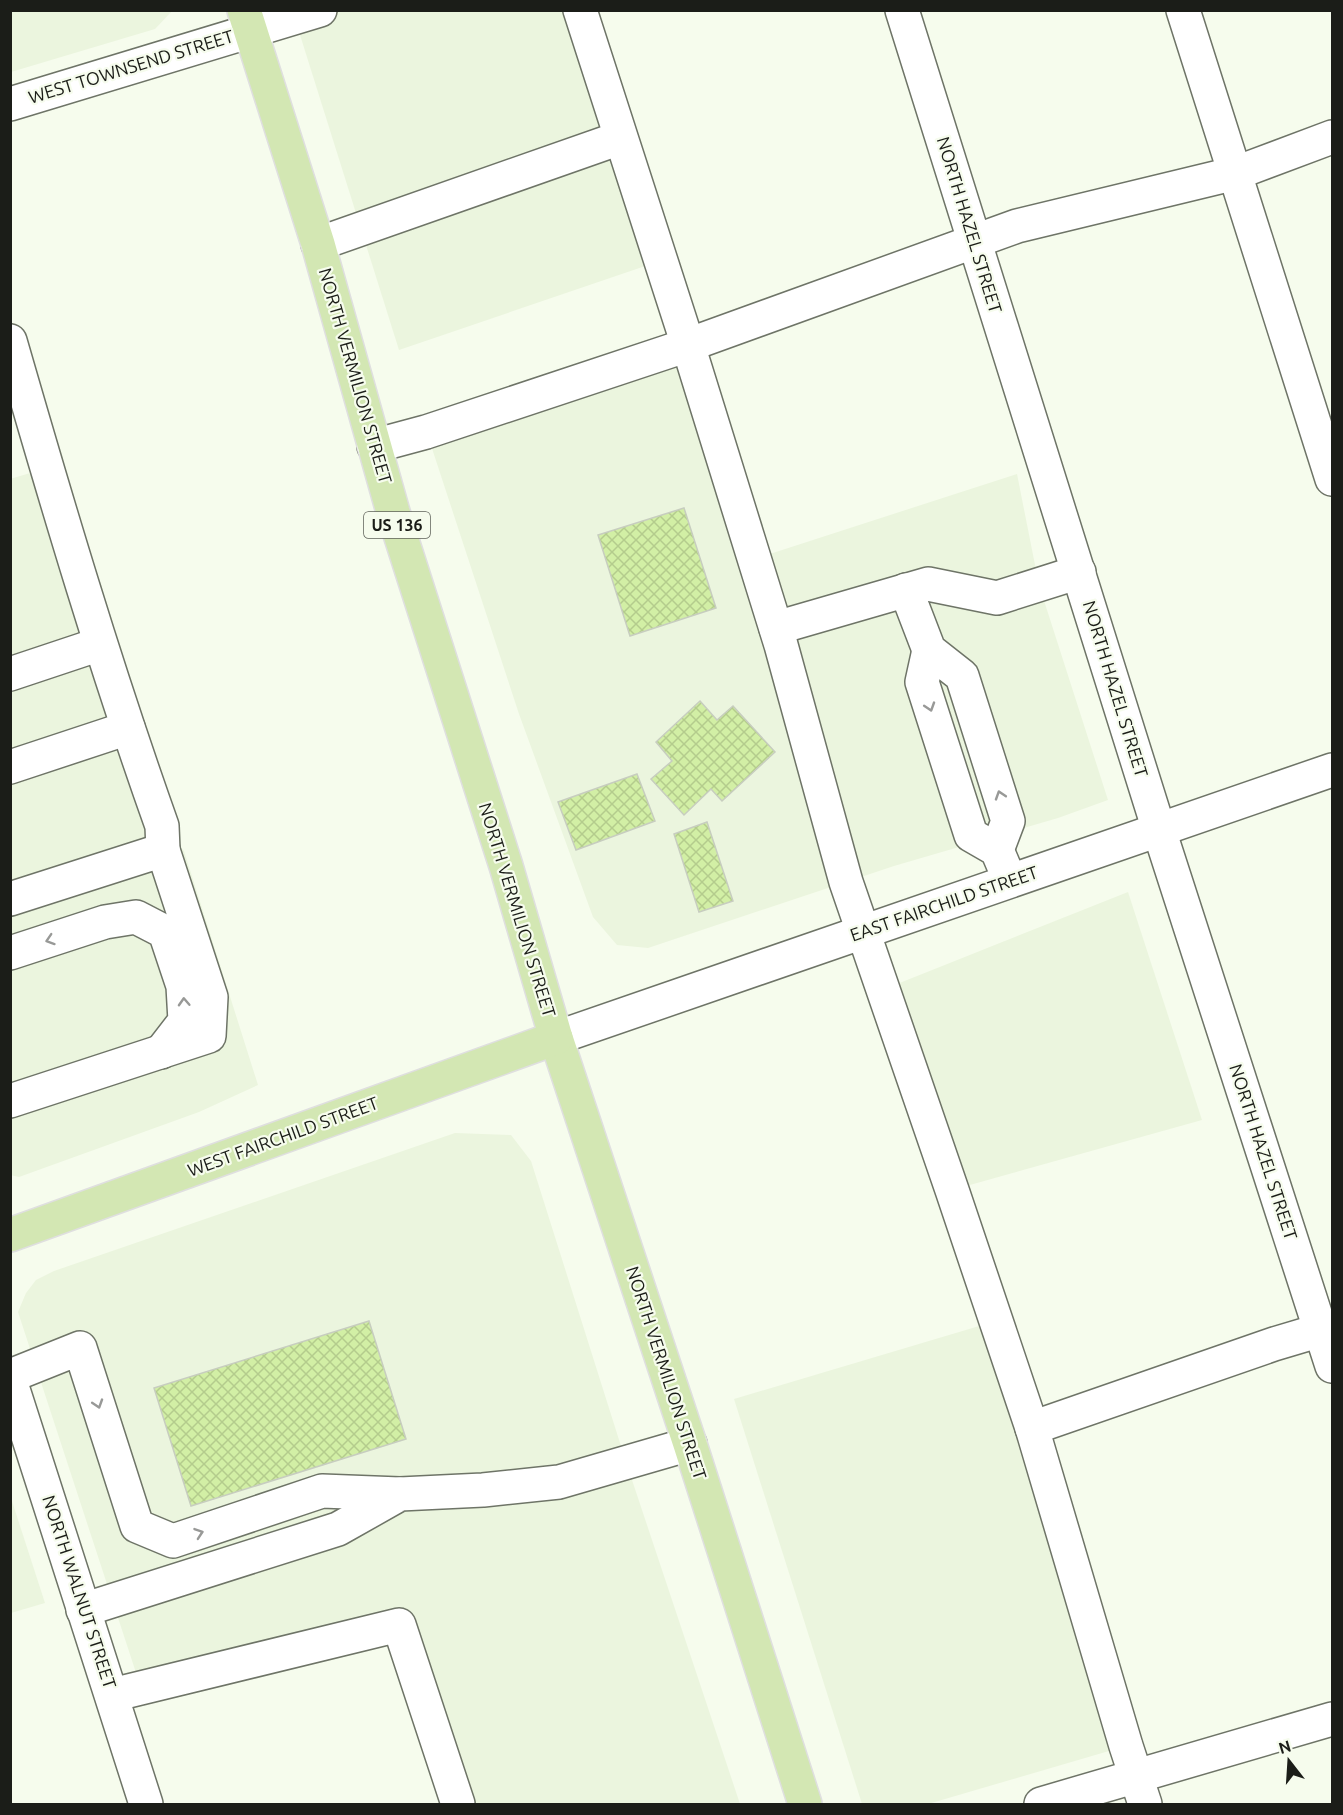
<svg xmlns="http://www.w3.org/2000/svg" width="1343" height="1815" font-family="Ubuntu,sans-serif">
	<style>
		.built { fill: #ebf5de }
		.building { fill: url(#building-cross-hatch); stroke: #c7cdbf; stroke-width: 1.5 }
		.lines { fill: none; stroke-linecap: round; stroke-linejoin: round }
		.minor-casing { stroke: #6e7467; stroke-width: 36 }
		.major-casing { stroke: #dfdfdf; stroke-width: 36 }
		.minor { stroke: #fff; stroke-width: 33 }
		.major { stroke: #d3e7b3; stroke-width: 33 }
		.oneway { stroke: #989997 }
		.labels { text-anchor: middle; stroke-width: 4.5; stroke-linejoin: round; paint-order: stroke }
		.shield { fill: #f6fced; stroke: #5d6058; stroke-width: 1.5 }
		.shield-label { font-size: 16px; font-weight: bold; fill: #1b1d18 }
		.street-label { font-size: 18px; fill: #1b1d18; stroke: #f6fced }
	</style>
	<defs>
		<pattern id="building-cross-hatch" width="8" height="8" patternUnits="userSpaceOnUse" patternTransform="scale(1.5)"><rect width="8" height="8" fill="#d2efa5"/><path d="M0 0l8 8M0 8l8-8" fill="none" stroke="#b4cc8d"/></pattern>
	</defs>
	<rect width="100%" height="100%" fill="#f6fced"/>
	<g class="built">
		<polygon points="11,10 172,10 172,11 155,29 11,72"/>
		<polygon points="320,10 580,11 660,261 399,350 295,19"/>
		<polygon points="684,334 754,559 1017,474 1039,585 1108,800 1058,818 894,866 648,948 617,945 593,917 519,714 424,424"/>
		<polygon points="47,468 162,826 184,851 258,1085 199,1112 19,1177 10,1175 10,479"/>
		<polygon points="1128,892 1202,1120 952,1190 882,990"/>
		<polygon points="455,1133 511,1135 531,1161 626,1462 740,1804 458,1804 399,1625 141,1688 18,1312 26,1293 36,1280 54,1271"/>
		<polygon points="996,1321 1126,1746 928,1804 862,1804 734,1399"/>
		<polygon points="10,1495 45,1603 11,1613 10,1613"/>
	</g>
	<g class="building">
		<polygon points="684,508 716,608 630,636 598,535"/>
		<polygon points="700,701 717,720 733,706 775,752 722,801 711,789 684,815 651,779 672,761 656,742"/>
		<polygon points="637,774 655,821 576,850 558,802"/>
		<polygon points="707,822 733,901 699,912 674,834"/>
		<polygon points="369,1321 406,1439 191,1506 154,1388"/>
	</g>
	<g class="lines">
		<defs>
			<g id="minor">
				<polyline points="580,10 688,345 781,645 846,882 952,1190 1032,1428 1126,1746 1145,1804"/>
				<polyline points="902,10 1159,830 1332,1366"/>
				<polyline points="1183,10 1332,479"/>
				<polyline points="10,104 320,10"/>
				<polyline points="318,244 620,138"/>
				<path d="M10,341C57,504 105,666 162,826L163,850"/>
				<polyline points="374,446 426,432 688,345 1017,226 1236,173 1332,137"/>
				<polyline points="906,590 929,650 962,676 1008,821 997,850"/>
				<polyline points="776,628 928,584 997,598 1079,572"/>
				<polyline points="929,650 922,682 971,835 997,850 1005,869"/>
				<polyline points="10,674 100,644"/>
				<polyline points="10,767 128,728"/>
				<polyline points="10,899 163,850 211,997 209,1036 10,1101"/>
				<polyline points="10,953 105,922 136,917 165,932 183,986 185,1021 161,1052"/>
				<polyline points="556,1038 1332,770"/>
				<polyline points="10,1376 80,1348 137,1526 173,1541 322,1491 400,1494"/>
				<polyline points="10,1380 146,1804"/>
				<polyline points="1032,1428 1274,1344 1321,1330"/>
				<polyline points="83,1610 338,1529 400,1494 483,1490 559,1482 690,1444"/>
				<polyline points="112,1695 399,1625 458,1804"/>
				<polyline points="1041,1804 1332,1719"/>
			</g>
			<g id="major">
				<polyline points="244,10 318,244 393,512 506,866 556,1038 690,1444 805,1804"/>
				<polyline points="10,1235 556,1038"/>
			</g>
		</defs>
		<use href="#minor" class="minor-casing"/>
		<use href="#major" class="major-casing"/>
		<use href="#minor" class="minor"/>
		<use href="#major" class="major"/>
	</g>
	<defs><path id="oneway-chevron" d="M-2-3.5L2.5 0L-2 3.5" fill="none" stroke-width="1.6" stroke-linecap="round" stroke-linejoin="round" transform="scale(1.5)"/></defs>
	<g class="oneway">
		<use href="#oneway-chevron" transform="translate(930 707) rotate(72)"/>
		<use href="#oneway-chevron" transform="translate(1000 795) rotate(-108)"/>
		<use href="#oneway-chevron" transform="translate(50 940) rotate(162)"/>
		<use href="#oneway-chevron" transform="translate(184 1002) rotate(-93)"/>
		<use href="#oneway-chevron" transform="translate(98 1404) rotate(72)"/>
		<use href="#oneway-chevron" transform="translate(199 1533) rotate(-19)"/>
	</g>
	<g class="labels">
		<rect class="shield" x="364" y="512" width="66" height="26" rx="4.5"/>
		<g class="shield-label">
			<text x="397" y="531">US 136</text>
		</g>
		<g class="street-label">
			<text transform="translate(131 67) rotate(-17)" y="6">WEST TOWNSEND STREET</text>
			<text transform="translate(969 225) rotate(73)" y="6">NORTH HAZEL STREET</text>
			<text transform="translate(355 376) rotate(74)" y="6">NORTH VERMILION STREET</text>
			<text transform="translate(1115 689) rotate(73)" y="6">NORTH HAZEL STREET</text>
			<text transform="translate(944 904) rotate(-19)" y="6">EAST FAIRCHILD STREET</text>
			<text transform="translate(517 910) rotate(73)" y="6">NORTH VERMILION STREET</text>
			<text transform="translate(283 1137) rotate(-20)" y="6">WEST FAIRCHILD STREET</text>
			<text transform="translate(1263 1152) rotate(72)" y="6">NORTH HAZEL STREET</text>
			<text transform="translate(666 1373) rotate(72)" y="6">NORTH VERMILION STREET</text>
			<text transform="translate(79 1592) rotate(72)" y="6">NORTH WALNUT STREET</text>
		</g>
	</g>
	<rect width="1343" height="1815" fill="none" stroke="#1b1d18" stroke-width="24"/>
	<g transform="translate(1289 1761) rotate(343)" stroke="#f6fced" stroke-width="4.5" paint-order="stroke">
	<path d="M0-4.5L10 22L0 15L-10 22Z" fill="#1b1d18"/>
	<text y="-9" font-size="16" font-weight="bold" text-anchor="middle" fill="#1b1d18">N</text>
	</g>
</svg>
